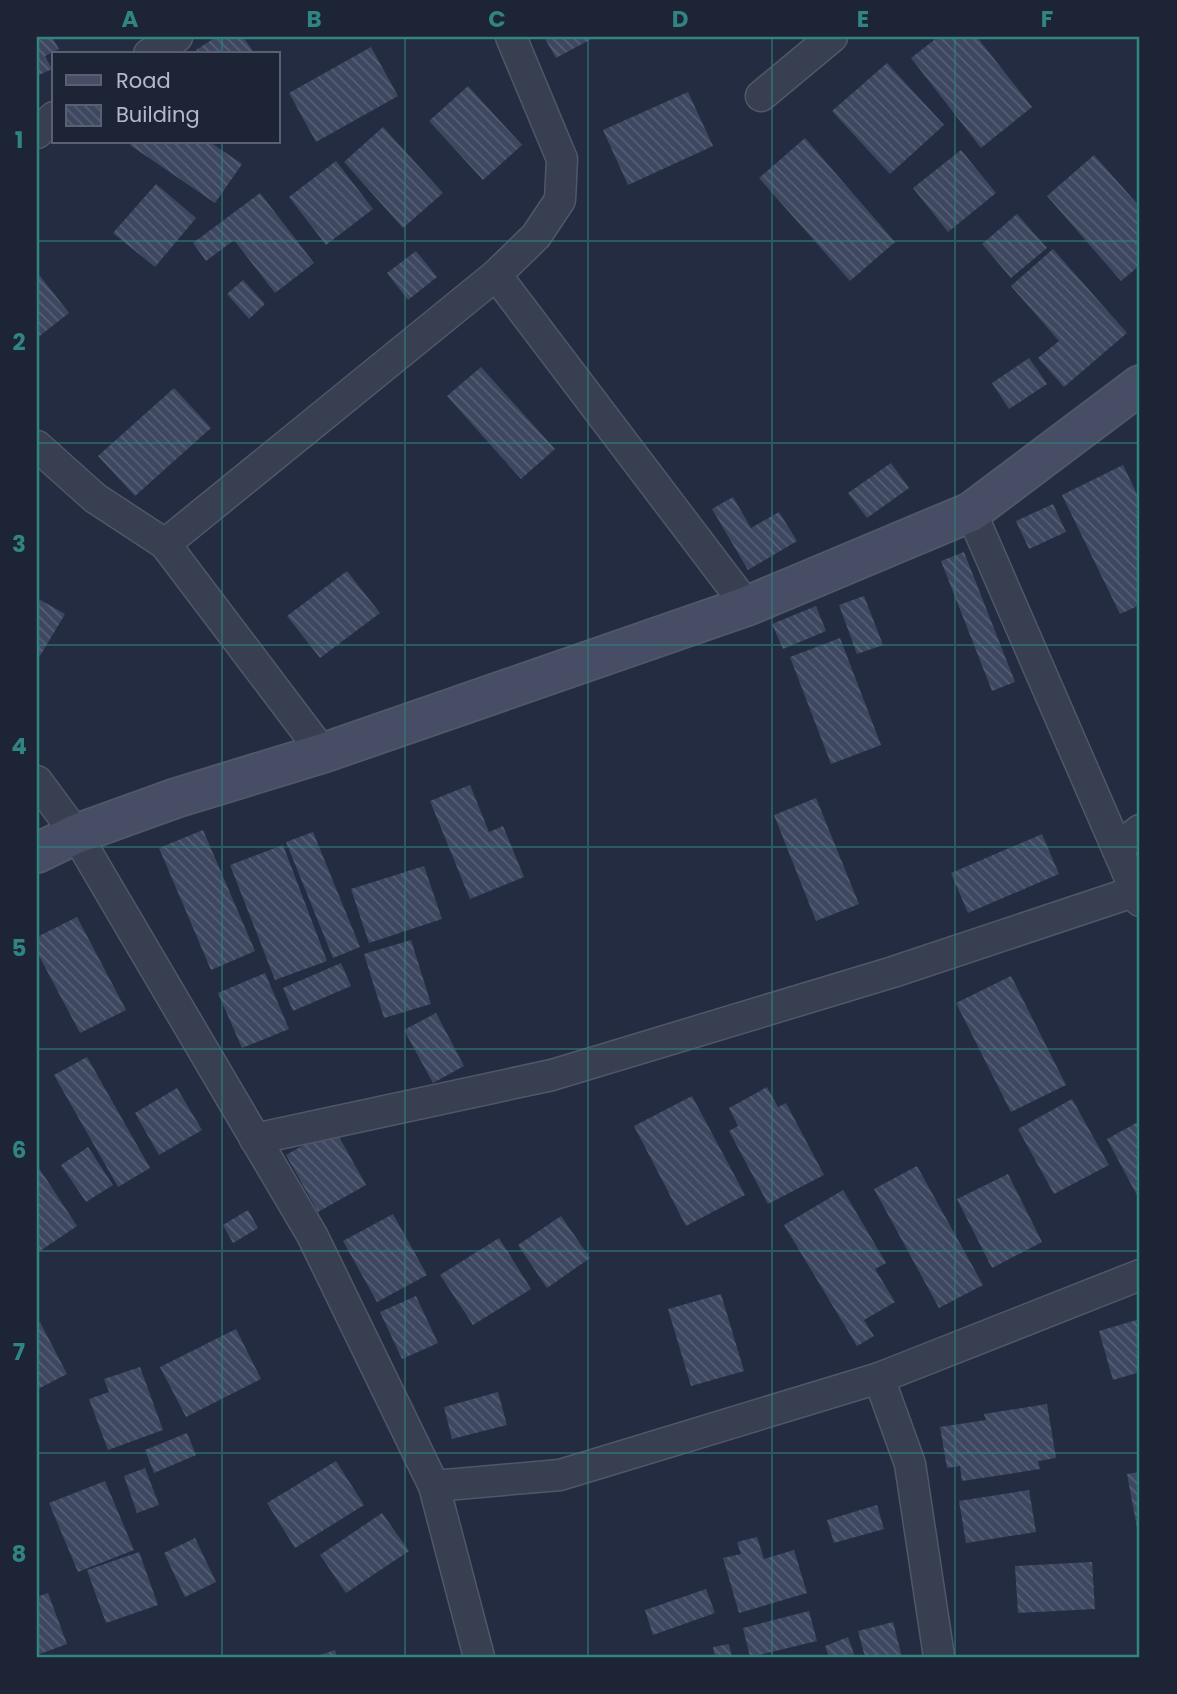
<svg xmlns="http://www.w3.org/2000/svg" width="1177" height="1694" font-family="Poppins,sans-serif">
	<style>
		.building { fill: url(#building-back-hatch) }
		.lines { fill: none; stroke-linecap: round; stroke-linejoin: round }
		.street-casing { stroke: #505768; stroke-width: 33 }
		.secondary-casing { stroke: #505768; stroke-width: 42 }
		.street { stroke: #383f50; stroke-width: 30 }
		.secondary { stroke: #464d64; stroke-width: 38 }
		.grid { fill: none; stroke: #308481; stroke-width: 2; stroke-opacity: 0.55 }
		.neatline { fill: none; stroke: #308481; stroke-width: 2.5 }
		.grid-label { font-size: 23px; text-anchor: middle; font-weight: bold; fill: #308481 }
	</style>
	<defs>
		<pattern id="building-back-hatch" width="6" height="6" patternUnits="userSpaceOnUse" patternTransform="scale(1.75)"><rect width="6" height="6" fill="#3d475f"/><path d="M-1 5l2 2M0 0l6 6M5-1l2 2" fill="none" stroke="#575f75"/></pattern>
	</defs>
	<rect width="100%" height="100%" fill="#242c41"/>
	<g class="building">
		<polygon points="37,37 52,37 59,49 45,56 52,69 37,76"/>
		<polygon points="216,37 243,37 255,54 199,54 196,50"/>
		<polygon points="544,37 595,37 556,58"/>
		<polygon points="938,37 977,37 1032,107 981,148 911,58"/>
		<polygon points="371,47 398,96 316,142 289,93"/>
		<polygon points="887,63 944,125 890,174 832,111"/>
		<polygon points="468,86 522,145 483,180 429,121"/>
		<polygon points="688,92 713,146 628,185 603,130"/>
		<polygon points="383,127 443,193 403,228 344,162"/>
		<polygon points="805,138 895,242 850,281 759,178"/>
		<polygon points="133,142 210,142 242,164 215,203 130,145"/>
		<polygon points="961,150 996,193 948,232 913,188"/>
		<polygon points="1094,155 1140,207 1140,265 1121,281 1047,196"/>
		<polygon points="336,161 373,209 326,245 289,197"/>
		<polygon points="156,184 196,218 155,267 113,233"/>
		<polygon points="260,193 314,263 275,293 234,240 206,261 193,243"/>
		<polygon points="1017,214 1047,248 1011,278 982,244"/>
		<polygon points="1053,249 1127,333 1064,387 1038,358 1059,341 1011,286"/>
		<polygon points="416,251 437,277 408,300 387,273"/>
		<polygon points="37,272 69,313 37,338"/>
		<polygon points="243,280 265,304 249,319 227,294"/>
		<polygon points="1029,358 1047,384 1009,409 992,383"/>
		<polygon points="481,367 555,449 521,479 447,396"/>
		<polygon points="174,388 211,428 135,496 98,456"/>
		<polygon points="891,463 909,488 867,518 848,493"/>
		<polygon points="1123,465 1140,500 1140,605 1120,614 1062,495"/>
		<polygon points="733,497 751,528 779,512 797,541 748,570 712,509"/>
		<polygon points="1053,504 1066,532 1029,549 1016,521"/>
		<polygon points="964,552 1015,682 992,691 941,561"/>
		<polygon points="347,571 380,613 320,658 287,616"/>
		<polygon points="864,596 883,645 857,654 839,605"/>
		<polygon points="37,598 65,614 40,656 37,654"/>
		<polygon points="816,606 826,631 783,649 772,624"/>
		<polygon points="840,638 881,745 831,764 790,657"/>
		<polygon points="470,785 489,832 503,826 524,877 470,899 430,801"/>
		<polygon points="816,798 859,904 816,921 774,815"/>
		<polygon points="203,830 255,951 211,970 159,848"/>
		<polygon points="313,832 360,947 333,958 286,842"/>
		<polygon points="1042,834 1059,874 968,913 951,873"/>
		<polygon points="283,845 327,961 275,980 230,865"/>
		<polygon points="424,866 442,919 369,943 351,889"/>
		<polygon points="77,917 126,1010 80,1033 37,952 37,937"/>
		<polygon points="411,940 431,1004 384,1018 364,954"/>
		<polygon points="341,963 351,986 293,1011 283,988"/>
		<polygon points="265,973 289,1029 242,1048 218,993"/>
		<polygon points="1011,976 1066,1085 1011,1112 956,1003"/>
		<polygon points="436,1013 464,1066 433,1083 404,1030"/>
		<polygon points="87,1057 150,1168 118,1187 54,1075"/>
		<polygon points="767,1087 778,1107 786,1103 824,1175 768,1204 729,1131 738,1126 729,1108"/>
		<polygon points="177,1088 202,1130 159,1155 135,1113"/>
		<polygon points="692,1096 745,1195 686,1226 634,1126"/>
		<polygon points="1072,1099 1109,1165 1054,1194 1018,1129"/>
		<polygon points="1140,1121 1140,1201 1107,1139"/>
		<polygon points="334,1128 366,1185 318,1212 286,1155"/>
		<polygon points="88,1147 113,1185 86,1202 61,1165"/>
		<polygon points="37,1165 77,1226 37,1253"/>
		<polygon points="917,1166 983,1285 939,1308 874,1189"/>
		<polygon points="1008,1174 1042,1242 992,1268 957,1199"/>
		<polygon points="843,1190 886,1263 875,1269 895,1302 864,1320 874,1336 857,1346 784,1225"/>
		<polygon points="248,1210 258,1228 233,1243 223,1225"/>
		<polygon points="393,1214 427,1275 377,1302 343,1241"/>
		<polygon points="561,1216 590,1258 547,1288 518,1245"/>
		<polygon points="499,1238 531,1289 473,1325 440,1275"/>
		<polygon points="721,1294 744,1371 691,1386 668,1309"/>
		<polygon points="416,1296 438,1343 402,1359 380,1312"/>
		<polygon points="1140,1319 1140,1372 1113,1380 1099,1331"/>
		<polygon points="40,1322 67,1374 38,1389 37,1324"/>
		<polygon points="236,1329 261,1379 186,1417 160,1367"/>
		<polygon points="140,1367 163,1430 108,1450 89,1399 109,1392 104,1379"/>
		<polygon points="498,1392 507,1425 452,1439 444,1407"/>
		<polygon points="1047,1404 1056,1458 1038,1461 1040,1469 962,1481 960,1466 947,1468 940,1427 986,1420 984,1414"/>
		<polygon points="187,1433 196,1455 154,1473 145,1450"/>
		<polygon points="336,1461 364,1505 295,1548 267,1503"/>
		<polygon points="145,1468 159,1505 137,1513 124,1476"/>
		<polygon points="1140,1472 1140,1533 1138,1533 1127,1474"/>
		<polygon points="105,1481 134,1550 78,1572 49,1503"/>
		<polygon points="1029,1490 1036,1532 966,1543 959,1501"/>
		<polygon points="877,1505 884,1529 834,1543 827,1520"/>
		<polygon points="382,1513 409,1551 346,1593 320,1555"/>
		<polygon points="757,1537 764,1559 794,1550 807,1593 739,1613 723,1558 741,1554 737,1542"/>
		<polygon points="195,1538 216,1582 185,1597 164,1553"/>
		<polygon points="139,1552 158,1605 106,1623 87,1570"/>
		<polygon points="1092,1562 1095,1609 1018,1613 1015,1566"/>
		<polygon points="706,1589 715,1613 653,1635 645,1610"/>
		<polygon points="48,1593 67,1644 37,1655 37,1597"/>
		<polygon points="809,1611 817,1641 750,1657 743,1628"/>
		<polygon points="893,1622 902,1657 865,1657 858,1631"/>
		<polygon points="848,1637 855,1657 829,1657 825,1646"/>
		<polygon points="729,1644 732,1657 715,1657 713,1647"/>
		<polygon points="335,1650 337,1657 314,1657"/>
	</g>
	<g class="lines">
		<defs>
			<g id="street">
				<polyline points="149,54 177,37"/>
				<polyline points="761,96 832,37"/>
				<polyline points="37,133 54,117"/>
				<polyline points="496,275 747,606"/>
				<polyline points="37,446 95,498 165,544 323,753"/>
				<polyline points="971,512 1140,901"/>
				<polyline points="165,544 496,275 536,236 560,200 562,159 511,37"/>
				<polyline points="37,781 76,834 312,1235 434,1486 479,1657"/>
				<polyline points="1117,848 1140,830"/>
				<polyline points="255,1139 552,1075 893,972 1136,891"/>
				<polyline points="879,1378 910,1464 939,1657"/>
				<polyline points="434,1486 560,1475 879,1378 1140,1275"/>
			</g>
			<polyline id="secondary" points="37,853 76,834 176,798 323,753 747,606 971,512 1140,385"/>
		</defs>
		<use href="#street" class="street-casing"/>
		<use href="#secondary" class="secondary-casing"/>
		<use href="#street" class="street"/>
		<use href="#secondary" class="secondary"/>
	</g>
	<path class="grid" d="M222,37V54M405,37V1657M588,37V1657M772,37V1657M955,37V1657M222,142V1657M37,241H1140M37,443H1140M37,645H1140M37,847H1140M37,1049H1140M37,1251H1140M37,1453H1140"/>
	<rect width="1177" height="1694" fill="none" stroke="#1d2436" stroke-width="77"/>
	<rect x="52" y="52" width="228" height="91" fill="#1d2436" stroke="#596072" stroke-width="2"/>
	<rect x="66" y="75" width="35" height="10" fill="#464d64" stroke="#596072" stroke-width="2"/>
	<text x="116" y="88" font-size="21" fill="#b4bacb">Road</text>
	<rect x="66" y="105" width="35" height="21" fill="url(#building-back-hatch)" stroke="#596072" stroke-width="2"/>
	<text x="116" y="122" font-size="21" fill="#b4bacb">Building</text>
	<rect x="38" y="38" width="1100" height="1618" class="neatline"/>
	<g class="grid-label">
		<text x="130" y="27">A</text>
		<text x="314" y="27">B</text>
		<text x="497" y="27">C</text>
		<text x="680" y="27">D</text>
		<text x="863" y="27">E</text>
		<text x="1047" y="27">F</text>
		<text x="19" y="148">1</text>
		<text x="19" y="350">2</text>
		<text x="19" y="552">3</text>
		<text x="19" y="754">4</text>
		<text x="19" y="956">5</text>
		<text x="19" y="1158">6</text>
		<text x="19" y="1360">7</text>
		<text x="19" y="1562">8</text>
	</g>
</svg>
